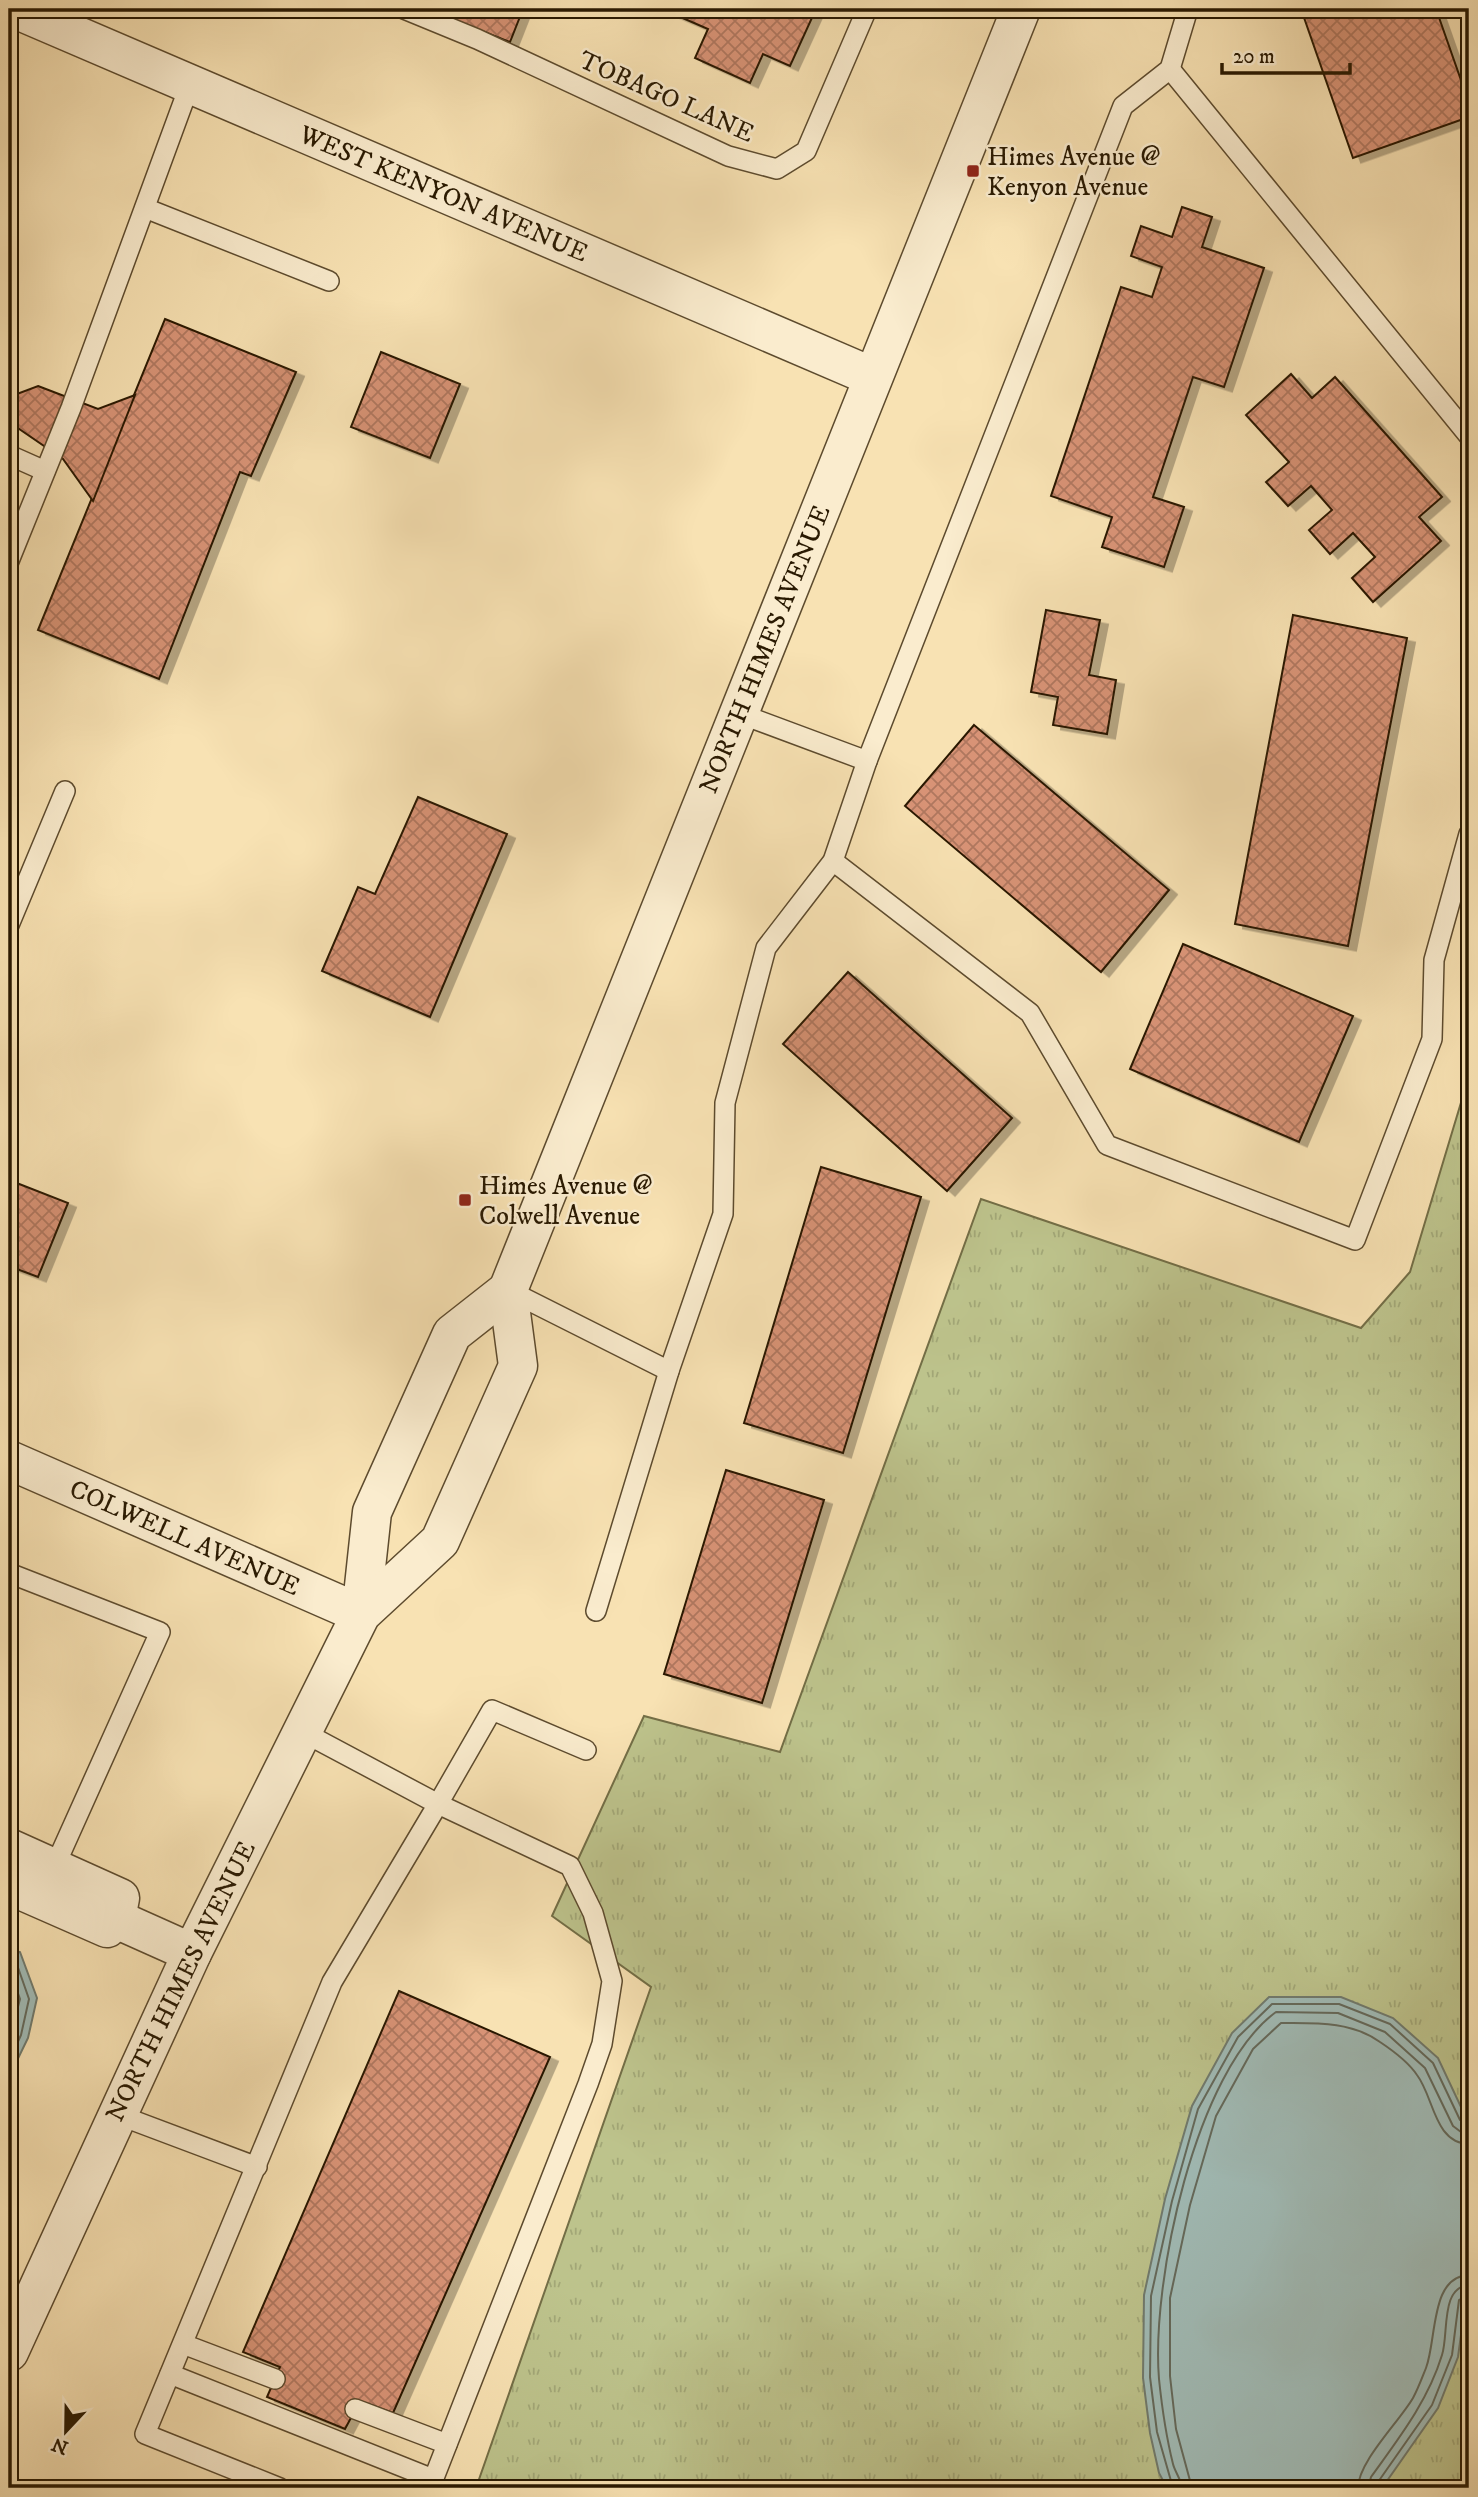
<svg xmlns="http://www.w3.org/2000/svg" width="1478" height="2497" font-family="'IM FELL DW Pica',serif">
	<style>
		.park { fill: url(#park-tufts); stroke: #736e46; stroke-width: 2 }
		.water { fill: #a1bcb7; stroke: #717b6e; stroke-width: 2 }
		.lines { fill: none; stroke-linecap: round; stroke-linejoin: round }
		.shore { stroke: #656a5c; stroke-width: 2 }
		.building { fill: url(#building-cross-hatch); stroke: #291901; stroke-width: 2; filter: url(#shadow) }
		.service-casing { stroke: #5d4b2e; stroke-width: 22 }
		.minor-casing { stroke: #5d4b2e; stroke-width: 41 }
		.tertiary-casing { stroke: #5d4b2e; stroke-width: 41 }
		.service { stroke: #faecce; stroke-width: 19 }
		.minor { stroke: #faecce; stroke-width: 38 }
		.tertiary { stroke: #faecce; stroke-width: 38 }
		.poi-dot { fill: #8f2418; stroke: #faecce; stroke-width: 2.5 }
		.labels { text-anchor: middle; stroke-width: 5; stroke-linejoin: round; paint-order: stroke }
		.street-label { font-size: 26px; fill: #291901; stroke: #faecce }
		.poi-label { font-size: 26px; fill: #291901; stroke: #faecce; text-anchor: start }
	</style>
	<defs>
		<pattern id="park-tufts" width="24" height="20" patternUnits="userSpaceOnUse" patternTransform="scale(1.75)"><rect width="24" height="20" fill="#bdc38c"/><path d="M3 7l-1-3M5 7V3M7 7l1-3M15 17l-1-3M17 17v-4M19 17l1-3" fill="none" stroke="#a2a777"/></pattern>
		<pattern id="building-cross-hatch" width="8" height="8" patternUnits="userSpaceOnUse" patternTransform="scale(1.75)"><rect width="8" height="8" fill="#d89376"/><path d="M0 0l8 8M0 8l8-8" fill="none" stroke="#af775e"/></pattern>
		<filter id="shadow"><feDropShadow dx="8" dy="4.5" stdDeviation="0" flood-color="#0004"/></filter>
	</defs>
	<rect width="100%" height="100%" fill="#f8e2b3"/>
	<filter id="stains"><feTurbulence type="fractalNoise" baseFrequency=".00286" numOctaves="4"/><feColorMatrix values="0 0 0 0 .2 0 0 0 0 .09 0 0 0 0 .02 0 0 0 .5 -.17"/></filter>
	<radialGradient id="worn" r=".72"><stop offset=".6" stop-color="#630" stop-opacity="0"/><stop offset="1" stop-color="#630" stop-opacity=".3"/></radialGradient>
	<polygon class="park" points="1469,1076 1469,2488 476,2488 651,1987 552,1916 644,1716 780,1752 981,1199 1361,1328 1410,1272"/>
	<g class="water">
		<polygon points="9,1949 20,1952 37,1998 28,2038 9,2077"/>
		<polygon points="1269,1997 1341,1997 1393,2018 1438,2058 1469,2124 1469,2276 1458,2357 1438,2408 1382,2488 1167,2488 1159,2473 1150,2433 1143,2378 1144,2295 1165,2199 1192,2106 1232,2033"/>
	</g>
	<g class="lines">
		<g class="shore">
			<polyline points="9,1956 15,1959 29,1999 21,2035 9,2061"/>
			<polyline points="9,1968 20,1999 9,2041"/>
			<polyline points="1173,2488 1157,2432 1150,2377 1151,2296 1172,2201 1198,2109 1238,2037 1272,2004 1339,2004 1390,2024 1433,2063 1460,2120 1469,2125"/>
			<path d="M1182,2488C1181,2479 1175,2472 1173,2464C1166,2436 1162,2408 1159,2379C1151,2283 1195,2071 1276,2012L1338,2013L1385,2032L1425,2068L1453,2126L1461,2132L1469,2134"/>
			<path d="M1192,2488L1176,2429L1170,2376V2298L1190,2205L1216,2116L1253,2049L1281,2023C1315,2023 1351,2021 1380,2042C1392,2050 1409,2063 1417,2075C1434,2097 1434,2143 1469,2144"/>
			<path d="M1358,2488C1358,2462 1399,2422 1413,2398C1418,2389 1422,2378 1426,2368C1437,2339 1430,2276 1469,2275"/>
			<path d="M1368,2488L1371,2477C1399,2438 1428,2401 1442,2355C1449,2334 1440,2287 1469,2285"/>
			<polyline points="1377,2488 1378,2482 1432,2405 1452,2355 1459,2300 1469,2294"/>
		</g>
	</g>
	<g class="building">
		<polygon points="458,9 523,9 510,42 454,20"/>
		<polygon points="662,9 816,9 790,66 763,54 750,83 695,58 708,29"/>
		<polygon points="1301,9 1436,9 1469,103 1469,117 1353,158"/>
		<polygon points="1182,207 1212,217 1202,247 1264,268 1224,387 1193,377 1153,497 1184,507 1164,567 1102,547 1112,517 1051,496 1121,287 1152,297 1162,267 1131,256 1141,226 1172,237"/>
		<polygon points="165,319 296,372 251,476 240,472 159,679 38,630"/>
		<polygon points="381,352 460,384 430,458 351,427"/>
		<polygon points="1291,374 1312,398 1335,377 1442,497 1419,517 1441,541 1373,602 1352,578 1375,557 1353,533 1330,554 1309,530 1332,510 1311,486 1288,506 1266,482 1289,462 1246,415"/>
		<polygon points="38,386 98,409 135,395 93,501 63,459 9,422 9,397"/>
		<polygon points="1046,610 1100,620 1089,675 1116,680 1107,734 1053,725 1058,697 1031,692"/>
		<polygon points="1293,615 1407,638 1348,946 1235,924"/>
		<polygon points="974,725 1169,890 1101,972 905,806"/>
		<polygon points="418,797 507,834 430,1017 322,971 358,887 375,894"/>
		<polygon points="1183,944 1353,1016 1299,1142 1130,1069"/>
		<polygon points="848,972 1012,1118 947,1191 783,1044"/>
		<polygon points="821,1167 921,1197 843,1453 744,1423"/>
		<polygon points="9,1180 68,1203 38,1277 9,1266"/>
		<polygon points="726,1470 824,1500 762,1703 664,1674"/>
		<polygon points="399,1991 550,2057 393,2413 360,2401 345,2429 267,2397 280,2367 243,2352"/>
	</g>
	<g class="lines">
		<defs>
			<g id="service">
				<polyline points="404,9 477,39 728,156 777,169 806,151 867,9"/>
				<polyline points="1170,69 1469,436"/>
				<polyline points="145,208 329,281"/>
				<polyline points="9,455 45,471"/>
				<polyline points="9,561 71,408 190,84"/>
				<polyline points="738,713 867,761 1123,106 1170,69 1188,9"/>
				<polyline points="833,861 1030,1013 1107,1145 1355,1240 1432,1039 1434,960 1469,834"/>
				<polyline points="9,925 65,791"/>
				<polyline points="508,1290 669,1371"/>
				<polyline points="9,1573 160,1632 54,1868"/>
				<polyline points="596,1611 669,1371 723,1214 725,1103 766,948 833,861 867,761"/>
				<polyline points="116,2114 257,2167"/>
				<polyline points="183,2344 275,2379"/>
				<polyline points="170,2374 433,2479"/>
				<polyline points="355,2409 447,2444"/>
				<polyline points="280,2488 145,2434 332,1982 438,1804 301,1731"/>
				<polyline points="430,2488 588,2084 602,2044 612,1981 593,1913 570,1866 438,1804 492,1710 586,1750"/>
			</g>
			<g id="minor">
				<polyline points="15,9 873,377"/>
				<polyline points="9,1460 361,1614"/>
				<polyline points="9,1848 120,1898 116,1919"/>
				<polyline points="9,1885 107,1928 116,1919"/>
				<polyline points="116,1919 192,1953"/>
			</g>
			<g id="tertiary">
				<polyline points="361,1614 372,1512 452,1334 508,1290"/>
				<polyline points="9,2352 192,1953 361,1614 440,1541 518,1366 508,1290 1021,9"/>
			</g>
		</defs>
		<use href="#service" class="service-casing"/>
		<use href="#minor" class="minor-casing"/>
		<use href="#tertiary" class="tertiary-casing"/>
		<use href="#service" class="service"/>
		<use href="#minor" class="minor"/>
		<use href="#tertiary" class="tertiary"/>
	</g>
	<g class="poi-dot">
		<rect x="966" y="164" width="14" height="14" rx="3.5"/>
		<rect x="458" y="1193" width="14" height="14" rx="3.5"/>
	</g>
	<g class="labels">
		<g class="street-label">
			<text transform="translate(667 96) rotate(24)" y="9">TOBAGO LANE</text>
			<text transform="translate(444 193) rotate(23)" y="9">WEST KENYON AVENUE</text>
			<text transform="translate(764 649) rotate(-68)" y="9">NORTH HIMES AVENUE</text>
			<text transform="translate(185 1537) rotate(24)" y="9">COLWELL AVENUE</text>
			<text transform="translate(180 1981) rotate(-64)" y="9">NORTH HIMES AVENUE</text>
		</g>
		<g class="poi-label">
			<text x="987" y="165">Himes Avenue @<tspan x="987" dy="30">Kenyon Avenue</tspan></text>
			<text x="479" y="1194">Himes Avenue @<tspan x="479" dy="30">Colwell Avenue</tspan></text>
		</g>
	</g>
	<rect width="1478" height="2497" fill="none" stroke="#f8e2b3" stroke-width="35"/>
	<rect x="10" y="10" width="1457" height="2476" fill="none" stroke="#291901" stroke-width="3.5"/>
	<rect x="18" y="18" width="1443" height="2462" fill="none" stroke="#291901" stroke-width="2"/>
	<g transform="translate(66 2431) rotate(202)" stroke="#faecce" stroke-width="5" paint-order="stroke">
	<path d="M0-5L12 26L0 18L-12 26Z" fill="#291901"/>
	<text y="-10" font-size="19" font-weight="bold" text-anchor="middle" fill="#291901">N</text>
	</g>
	<path d="M1222 63v10h128v-10" fill="none" stroke="#291901" stroke-width="3.5"/>
	<text x="1233" y="63" font-size="21" fill="#291901" stroke="#faecce" stroke-width="5" paint-order="stroke">20 m</text>
	<rect width="100%" height="100%" filter="url(#stains)"/>
	<rect width="100%" height="100%" fill="url(#worn)"/>
</svg>
